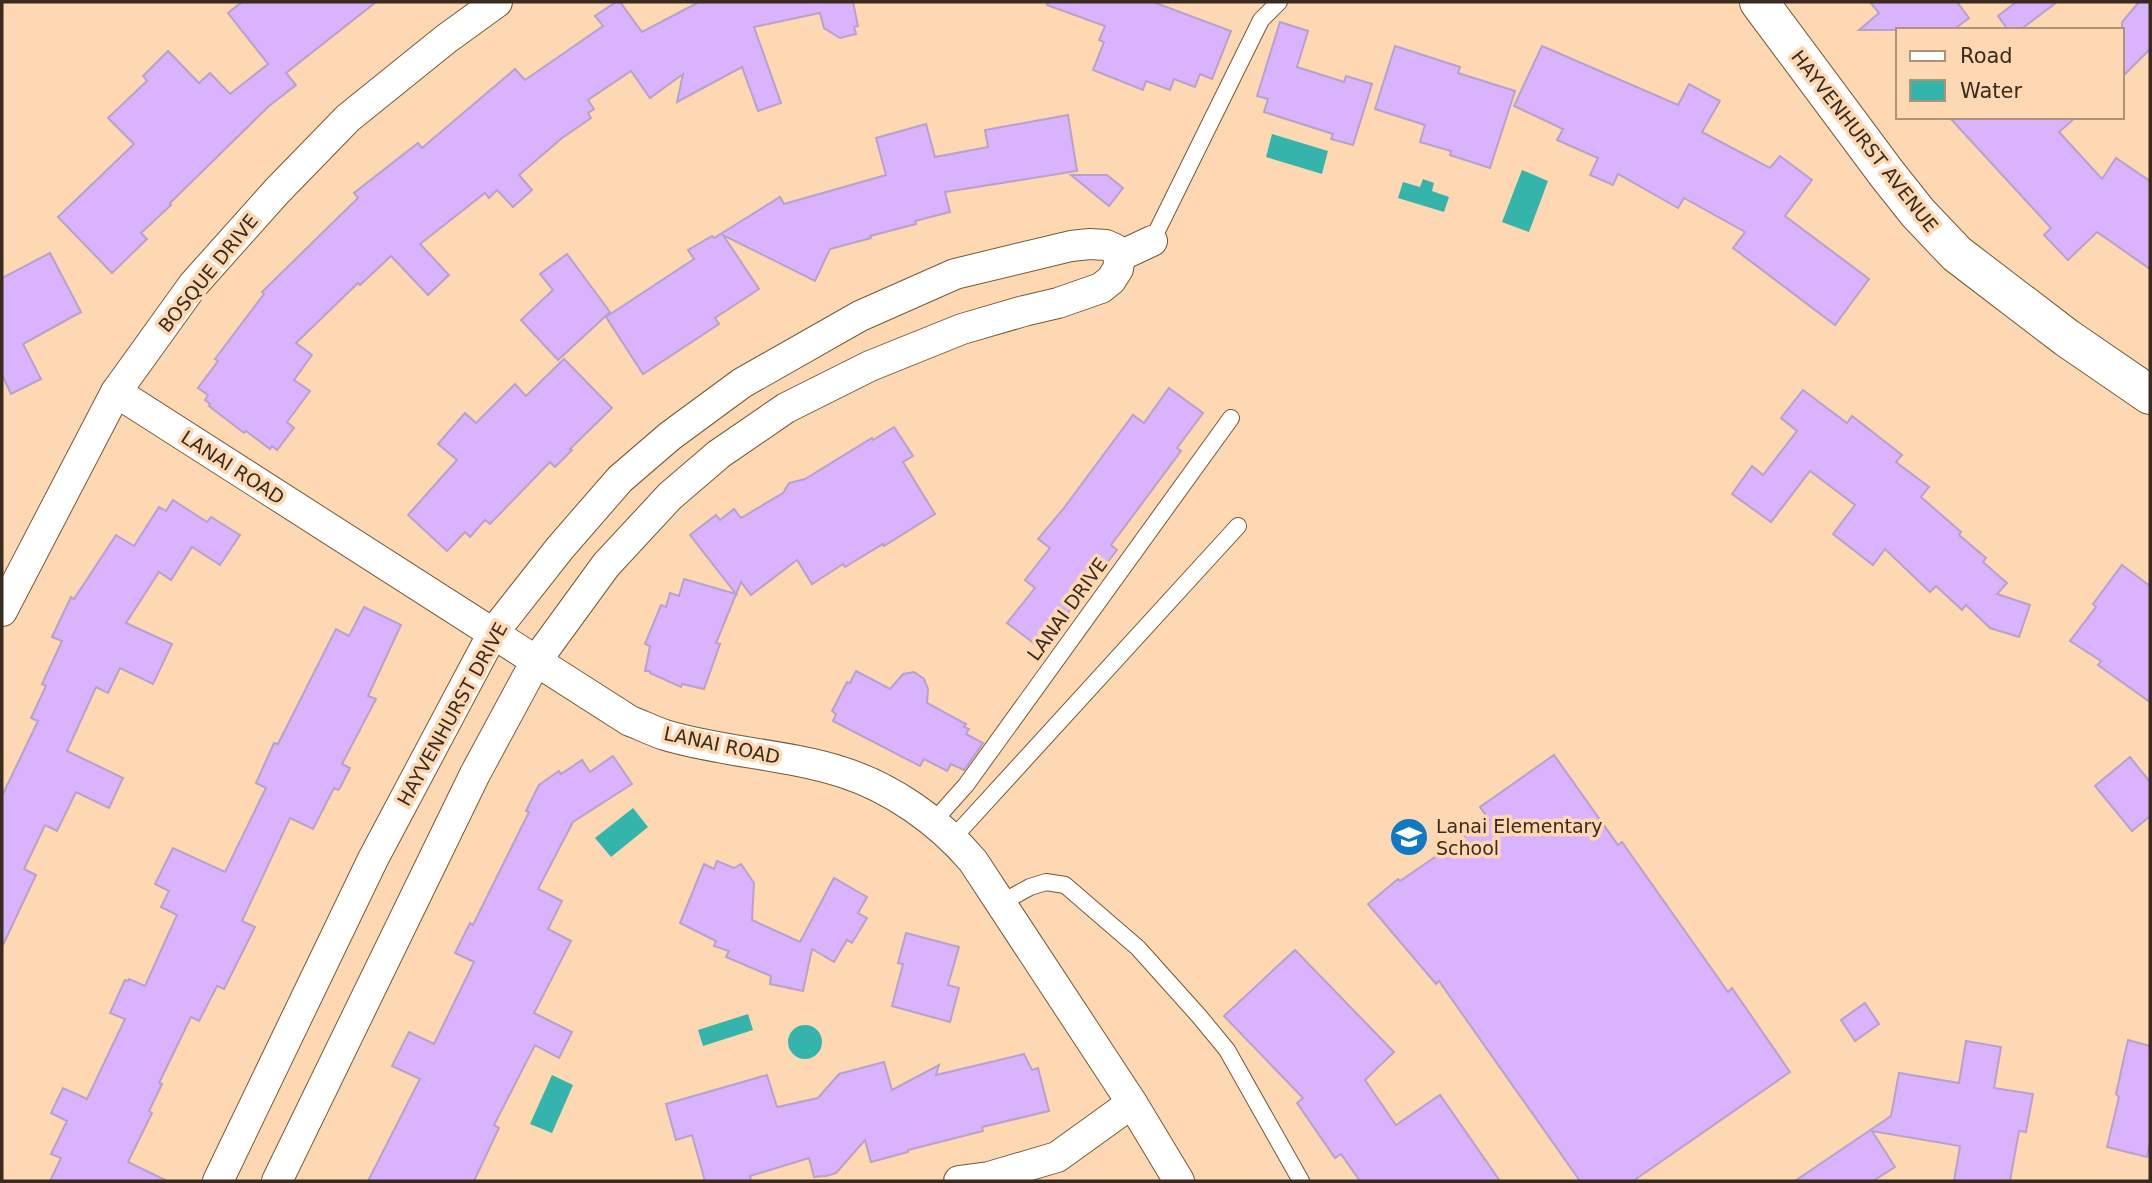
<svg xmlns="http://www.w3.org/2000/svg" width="2152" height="1183" font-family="'DejaVu Sans',sans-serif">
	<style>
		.water { fill: #34b4ab }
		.building { fill: #d9b3fd; stroke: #b7a2cb; stroke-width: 2 }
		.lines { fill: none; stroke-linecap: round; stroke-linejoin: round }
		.service-casing { stroke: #785937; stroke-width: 18 }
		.minor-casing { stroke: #785937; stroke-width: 32 }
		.secondary-casing { stroke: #785937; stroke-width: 40 }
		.service { stroke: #fff; stroke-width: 16 }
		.minor { stroke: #fff; stroke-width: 30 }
		.secondary { stroke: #fff; stroke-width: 38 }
		.labels { text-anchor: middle; stroke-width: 7; stroke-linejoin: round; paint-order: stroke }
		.street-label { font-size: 19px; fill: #392b1d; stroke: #fdd8b3 }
		.poi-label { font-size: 19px; fill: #392b1d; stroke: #fdd8b3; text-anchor: start }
	</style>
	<rect width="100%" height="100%" fill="#fdd8b3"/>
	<g class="water">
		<polygon points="1272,134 1328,151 1322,174 1266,157"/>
		<polygon points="1522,170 1548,181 1529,232 1502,222"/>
		<polygon points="1423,179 1434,183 1432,191 1449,197 1444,212 1398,198 1403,182 1420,187"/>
		<polygon points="633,808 648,827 611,857 595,838"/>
		<polygon points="748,1014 753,1030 703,1046 698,1030"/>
		<circle cx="805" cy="1042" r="17"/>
		<polygon points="552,1075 573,1085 552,1133 530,1124"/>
	</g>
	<g class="building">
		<polygon points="242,2 376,2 286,73 296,85 269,106 170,203 171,205 141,233 147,239 112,273 58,217 134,144 108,118 147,81 143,76 168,51 199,83 210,73 230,94 268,64 228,13"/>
		<polygon points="616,2 620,2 642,32 699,2 853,2 858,26 854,27 856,34 840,38 824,28 820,13 754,27 781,103 758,111 742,67 677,102 683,74 650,98 631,71 588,100 594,109 588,113 591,118 562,138 519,175 532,190 513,207 497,190 489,198 485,193 420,244 449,275 428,295 391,256 360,285 358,283 296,343 312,355 294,380 310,391 287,422 294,428 277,450 272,446 270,449 246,431 244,433 209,406 210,404 205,400 208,395 198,388 218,361 215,359 264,294 262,292 358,198 354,193 418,143 422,148 515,69 525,80 603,26 595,16"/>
		<polygon points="1047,2 1153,2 1231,31 1212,79 1200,74 1195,87 1174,79 1170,90 1146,81 1143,90 1093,70 1104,42 1099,40 1105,26 1047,5"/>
		<polygon points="1870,2 1957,2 1969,18 1953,30 1859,30 1879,13"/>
		<polygon points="2016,2 2057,2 2020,30 2008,30 1998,16"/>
		<polygon points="2139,2 2150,2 2150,49 2122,77 2122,22"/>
		<polygon points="1280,22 1308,31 1297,67 1344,82 1346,76 1372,84 1353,145 1331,139 1333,134 1264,112 1268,99 1257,96"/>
		<polygon points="1395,46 1460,67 1458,73 1515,91 1490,168 1450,155 1451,151 1420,142 1425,125 1375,109"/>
		<polygon points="1542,46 1678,105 1689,84 1720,101 1702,132 1770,168 1780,156 1812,180 1785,216 1869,279 1835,325 1733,248 1745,232 1684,198 1678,208 1618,174 1613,185 1590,175 1598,158 1557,140 1563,129 1514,106"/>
		<polygon points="1068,115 1077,171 945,192 950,212 915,221 916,224 870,236 871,238 830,249 815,281 723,235 759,289 715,318 719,324 643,374 606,317 694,259 688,250 712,236 714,238 780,197 784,204 886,175 876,138 926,124 935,157 988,147 985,130"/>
		<polygon points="1949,117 2076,117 2059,132 2102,179 2116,158 2150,181 2150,269 2097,232 2068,260 2044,235 2051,228"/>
		<polygon points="1071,175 1107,175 1123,188 1109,206"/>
		<polygon points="50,253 81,312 23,344 41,379 11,394 2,375 2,278"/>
		<polygon points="567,254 610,312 558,360 521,320 553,290 540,274"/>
		<polygon points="564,359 612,408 570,449 572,450 555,467 550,462 490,524 485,520 470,537 465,532 447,551 408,515 457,460 438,444 465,413 476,423 515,384 526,396"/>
		<polygon points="1169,388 1203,413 1177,448 1181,451 1111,545 1117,550 1067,614 1063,609 1035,644 1007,623 1035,588 1025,580 1050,548 1038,539 1064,508 1133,415 1144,423"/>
		<polygon points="1803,390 1847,423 1852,416 1902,455 1896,462 1929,487 1921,497 1961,532 1959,535 1986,558 1983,562 2007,583 1997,594 2030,605 2019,637 1990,628 1966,605 1962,610 1936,586 1930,592 1885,549 1873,565 1833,534 1855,505 1810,471 1771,522 1732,494 1752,466 1763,475 1797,431 1781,418"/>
		<polygon points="894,427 913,456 903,462 935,514 884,546 883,544 845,567 843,564 812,584 797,560 751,595 741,582 716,643 720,644 704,689 682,684 681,687 650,673 650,671 645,671 650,646 645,644 661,605 666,607 670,593 679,596 684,579 736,594 690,535 716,515 720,520 734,509 741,518 783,493 789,483 805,479 872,438 873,440"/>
		<polygon points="173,500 207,522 211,517 240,535 220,565 192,547 171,580 159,572 126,623 172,644 153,684 120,668 108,693 96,687 67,751 123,778 109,808 76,792 57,831 45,825 24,869 36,875 2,947 2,796 38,721 31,718 46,686 42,684 62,641 52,637 71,597 74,599 116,535 134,546 159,507 166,511"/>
		<polygon points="2122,565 2150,586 2150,702 2098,665 2101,661 2070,641 2096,607 2093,604"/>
		<polygon points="364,607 401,625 368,696 376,699 342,764 350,768 340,788 338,790 334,788 313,829 290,818 242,921 255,927 224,989 217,986 199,1021 191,1017 159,1083 162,1084 149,1111 152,1113 128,1162 167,1181 50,1181 61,1158 51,1154 67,1121 51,1113 63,1088 87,1099 125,1019 110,1013 125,980 128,981 129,979 145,986 177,915 161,907 169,891 155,884 173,848 225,872 266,788 256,783 274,743 278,744 336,629 349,636"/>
		<polygon points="856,671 890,689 903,674 914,672 924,679 928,689 927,703 966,724 964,727 969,729 966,734 983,743 964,770 951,764 947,771 924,759 920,766 833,721 836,714 832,711 847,682 850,683"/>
		<polygon points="1554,755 1618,845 1622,842 1728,992 1732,988 1790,1072 1633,1181 1580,1181 1439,981 1436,984 1368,904 1398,879 1400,881 1489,820 1480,807"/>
		<polygon points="613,756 632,784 573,822 538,889 562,901 548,929 571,941 534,1013 572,1032 559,1058 535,1045 494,1125 499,1128 474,1181 368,1181 420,1079 392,1066 409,1032 434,1044 474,962 455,953 470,923 473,925 529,812 526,811 539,785 559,771 561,774 582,760 590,772"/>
		<polygon points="2130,757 2150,782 2150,816 2132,831 2095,786"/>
		<polygon points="717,861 734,868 741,864 754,883 752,920 800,942 834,878 867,897 858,913 867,918 852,943 847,940 834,962 812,949 803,991 770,984 771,976 726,957 729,951 714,946 716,941 680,923 704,864 714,869"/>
		<polygon points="906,933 959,947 948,985 959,988 950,1022 892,1006 903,964 898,963"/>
		<polygon points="1295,950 1394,1052 1365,1080 1396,1125 1440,1095 1500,1181 1360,1181 1341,1154 1335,1158 1297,1103 1303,1098 1224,1016"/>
		<polygon points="1865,1003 1879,1024 1855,1041 1841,1020"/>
		<polygon points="2128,1040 2150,1046 2150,1142 2147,1157 2107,1147 2119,1097 2116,1094"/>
		<polygon points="1966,1041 2001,1047 1994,1088 2033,1094 2026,1132 2019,1131 2010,1181 1954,1181 1960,1146 1872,1131 1895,1167 1873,1181 1795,1181 1891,1116 1899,1073 1959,1083"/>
		<polygon points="1024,1054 1032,1070 1038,1068 1049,1111 982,1127 983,1131 908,1150 908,1152 871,1162 865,1140 836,1173 826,1176 814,1177 809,1158 750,1176 751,1181 705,1181 692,1135 676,1140 666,1104 767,1075 777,1107 818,1098 839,1074 884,1062 892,1090 939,1065 936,1075"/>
	</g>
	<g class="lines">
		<defs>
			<g id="service">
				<polyline points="1152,241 1261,20 1279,2"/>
				<polyline points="933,822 966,785 1231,418"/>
				<polyline points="953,838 1238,526"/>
				<polyline points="1001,903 1030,887 1046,882 1065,885 1138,948 1199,1016 1227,1050 1301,1181"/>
			</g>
			<g id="minor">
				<polyline points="1120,256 1152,241"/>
				<path d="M116,392L630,721C641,725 653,731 665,735C721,752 785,754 842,772C892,788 939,821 973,861L1132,1103L1179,1181"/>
				<polyline points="2,611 116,392 193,285 277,191 348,118 446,39 497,2"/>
				<polyline points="218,1181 373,859 493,633 560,548 620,479 670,436 742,383 860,316 955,274 1071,246 1090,244 1106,245 1115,249 1120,256 1118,269 1111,280 1101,288 1058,303 1024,311 962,329 870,366 786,408 719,454 670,496 606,565 536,661 475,774 277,1181"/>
				<polyline points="959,1181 989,1177 1057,1157 1132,1103"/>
			</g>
			<polyline id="secondary" points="1759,2 1887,174 1918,213 1957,254 2067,338 2150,395"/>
		</defs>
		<use href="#service" class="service-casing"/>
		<use href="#minor" class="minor-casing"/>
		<use href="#secondary" class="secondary-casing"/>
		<use href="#service" class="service"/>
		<use href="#minor" class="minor"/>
		<use href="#secondary" class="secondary"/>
	</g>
	<defs>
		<symbol id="school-disc" viewBox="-11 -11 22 22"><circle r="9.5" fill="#1079c4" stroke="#fdd8b3"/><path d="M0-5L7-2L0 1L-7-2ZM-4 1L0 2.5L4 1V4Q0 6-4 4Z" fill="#fff"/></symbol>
	</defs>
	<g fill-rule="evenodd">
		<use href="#school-disc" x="1387" y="815" width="44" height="44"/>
	</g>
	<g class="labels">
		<g class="street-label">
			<text transform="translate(1865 141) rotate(52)" y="7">HAYVENHURST AVENUE</text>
			<text transform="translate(208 273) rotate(-51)" y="7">BOSQUE DRIVE</text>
			<text transform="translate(233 467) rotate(33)" y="7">LANAI ROAD</text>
			<text transform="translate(1067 609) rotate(-54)" y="7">LANAI DRIVE</text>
			<text transform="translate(452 714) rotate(-61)" y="7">HAYVENHURST DRIVE</text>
			<text transform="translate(722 745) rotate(12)" y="7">LANAI ROAD</text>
		</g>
		<g class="poi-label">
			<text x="1436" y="833">Lanai Elementary<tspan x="1436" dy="22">School</tspan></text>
		</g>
	</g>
	<rect width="2152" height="1183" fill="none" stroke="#392b1d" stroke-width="7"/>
	<rect x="1896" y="28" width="228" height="91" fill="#fdd8b3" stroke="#af9377" stroke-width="2"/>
	<rect x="1910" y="51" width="35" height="10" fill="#ffffff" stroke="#af9377" stroke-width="2"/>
	<text x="1960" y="63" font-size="21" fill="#392b1d">Road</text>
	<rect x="1910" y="80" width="35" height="21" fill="#34b4ab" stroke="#af9377" stroke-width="2"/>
	<text x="1960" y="98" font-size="21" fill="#392b1d">Water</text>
</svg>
